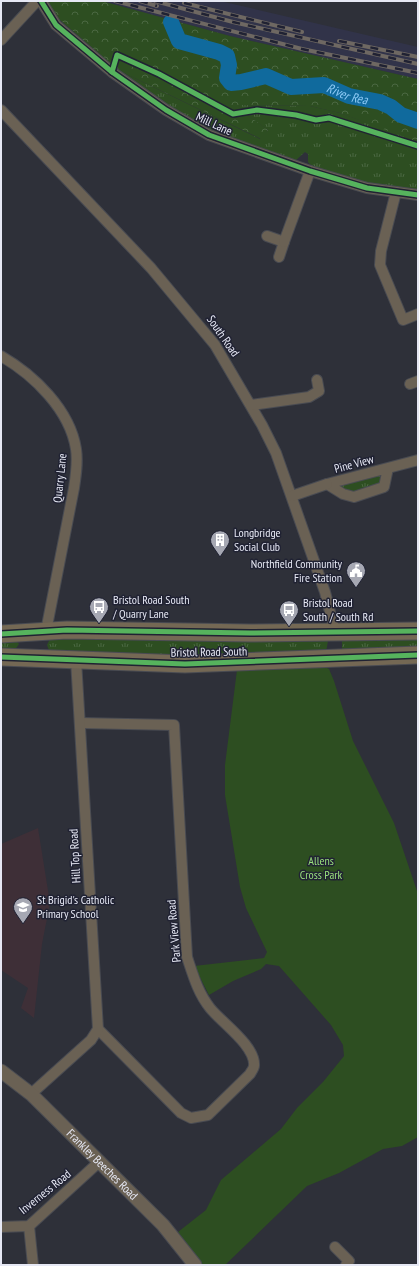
<svg xmlns="http://www.w3.org/2000/svg" width="419" height="1266" font-family="'PT Sans Narrow',sans-serif">
	<style>
		.built { fill: #313349 }
		.education { fill: #3e2f37 }
		.grass { fill: url(#grass-tufts) }
		.forest { fill: url(#forest-crowns) }
		.park { fill: #2d4e21 }
		.lines { fill: none; stroke-linecap: round; stroke-linejoin: round }
		.river { stroke: #106a9d; stroke-width: 16 }
		.minor-casing { stroke: #494b52; stroke-width: 12 }
		.tertiary-casing { stroke: #494b52; stroke-width: 15 }
		.trunk-casing { stroke: #494b52; stroke-width: 19 }
		.minor { stroke: #6a6154; stroke-width: 10 }
		.tertiary { stroke: #6a6154; stroke-width: 13 }
		.trunk { stroke: #746854; stroke-width: 17 }
		.rail-casing { stroke: #6e6862; stroke-width: 4 }
		.rail { stroke: #202233; stroke-width: 2.5; stroke-dasharray: 8; stroke-linecap: butt }
		.cycleway-casing { stroke: #202233; stroke-width: 8 }
		.cycleway { stroke: #56b35d; stroke-width: 5 }
		.labels { text-anchor: middle; stroke-width: 3; stroke-linejoin: round; paint-order: stroke }
		.street-label { font-size: 12px; fill: #e6e8f4; stroke: #202233 }
		.poi-label { font-size: 12px; fill: #e6e8f4; stroke: #202233; text-anchor: start }
		.park-label { font-size: 12px; fill: #9ae07d; stroke: #202233 }
		.water-label { font-size: 13px; font-style: italic; fill: #8cc9f5; stroke: #202233 }
	</style>
	<defs>
		<pattern id="grass-tufts" width="24" height="20" patternUnits="userSpaceOnUse"><rect width="24" height="20" fill="#2d4e21"/><path d="M3 7l-1-3M5 7V3M7 7l1-3M15 17l-1-3M17 17v-4M19 17l1-3" fill="none" stroke="#4b6842"/></pattern>
		<pattern id="forest-crowns" width="20" height="18" patternUnits="userSpaceOnUse"><rect width="20" height="18" fill="#2d4e21"/><path d="M2 6a3 3 0 1 1 6 0M12 15a3 3 0 1 1 6 0" fill="none" stroke="#4b6842"/></pattern>
	</defs>
	<rect width="100%" height="100%" fill="#2e3039"/>
	<polygon class="built" points="102,1 220,1 418,47 418,79 230,36"/>
	<polygon class="education" points="38,828 50,903 42,944 34,1018 21,1008 28,988 1,970 1,844"/>
	<g class="grass">
		<path d="M118,70L260,139L268,130L238,109L240,105L310,106L340,113L413,139L418,142V191C398,188 318,177 308,162V154L305,152L295,161L222,137L195,123L116,73Z"/>
		<polygon points="383,473 384,483 355,495 339,486"/>
		<polygon points="52,635 326,636 328,641 326,652 160,655 49,650 47,645"/>
		<polygon points="342,635 418,636 418,650 342,651"/>
		<polygon points="12,636 19,644 14,651 1,652 1,638"/>
	</g>
	<polygon class="forest" points="47,1 102,1 230,36 418,79 418,142 340,113 310,106 240,105 239,109 268,130 261,139 118,70 54,15"/>
	<polygon class="park" points="323,666 329,669 334,681 353,741 394,823 418,894 418,1137 402,1146 383,1149 339,1173 307,1186 225,1265 203,1265 178,1232 206,1210 221,1180 281,1129 297,1108 323,1082 344,1056 343,1045 331,1025 279,966 266,964 261,969 233,981 209,995 194,966 264,958 267,952 246,908 240,887 225,795 225,765 237,670"/>
	<g class="lines">
		<path class="river" id="s1" d="M171,22L179,41L219,52L227,56L229,65L227,78L231,83L241,82L266,76L291,87L324,85L349,96L380,102L391,107L401,115L418,121"/>
		<defs>
			<g id="minor">
				<polyline points="41,1 56,25 112,72 166,110 209,135 310,171 367,188 418,195"/>
				<polyline points="1,40 37,1"/>
				<polyline points="1,110 151,268 215,345 262,425 276,453 325,592 335,632"/>
				<polyline points="396,192 381,251 380,265 403,320 418,314"/>
				<polyline points="267,236 284,242 279,257"/>
				<polyline points="284,242 310,171"/>
				<path d="M1,356C34,375 70,410 76,449C78,462 76,475 74,488L46,631"/>
				<polyline points="410,384 418,381"/>
				<polyline points="251,405 309,397 319,391 317,380"/>
				<polyline points="388,468 384,487 354,497 343,494 327,484 418,460"/>
				<polyline points="292,496 327,484"/>
				<path d="M80,723L174,725L187,957C193,975 198,993 210,1008C221,1022 256,1046 254,1066C254,1068 251,1072 250,1074L208,1115L191,1118L181,1113L98,1029"/>
				<polyline points="31,1094 91,1040 98,1029 76,660"/>
				<polyline points="29,1226 33,1265"/>
				<polyline points="1,1227 29,1226 99,1162"/>
				<polyline points="335,1247 349,1261 346,1265"/>
			</g>
			<g id="tertiary">
				<path id="s2" d="M1,1071L31,1094L163,1225L195,1265"/>
			</g>
			<g id="trunk">
				<polyline points="1,634 67,630 250,633 418,631"/>
				<polyline points="1,657 185,664 418,655"/>
			</g>
		</defs>
		<use href="#minor" class="minor-casing"/>
		<use href="#tertiary" class="tertiary-casing"/>
		<use href="#trunk" class="trunk-casing"/>
		<use href="#minor" class="minor"/>
		<use href="#tertiary" class="tertiary"/>
		<use href="#trunk" class="trunk"/>
		<defs>
			<g id="rail">
				<polyline points="115,1 302,49 418,73"/>
				<polyline points="140,1 157,6"/>
				<polyline points="155,1 233,22 418,64"/>
				<polyline points="184,3 302,32"/>
				<polyline points="339,41 418,57"/>
			</g>
		</defs>
		<use href="#rail" class="rail-casing"/>
		<use href="#rail" class="rail"/>
		<defs>
			<g id="cycleway">
				<polyline points="41,1 56,25 112,72 166,110 209,135 310,171 367,188 418,195"/>
				<polyline points="112,72 117,55 159,74 233,114 257,110 296,115 316,120 329,118 418,146"/>
				<polyline points="1,634 67,630 250,633 418,631"/>
				<polyline points="1,657 185,664 418,655"/>
			</g>
		</defs>
		<use href="#cycleway" class="cycleway-casing"/>
		<use href="#cycleway" class="cycleway"/>
	</g>
	<defs>
		<symbol id="building-pin" viewBox="-11 -11 22 30"><path d="M0 17L-7.5 6A9.5 9.5 0 1 1 7.5 6Z" fill="#a6a8b3" stroke="#202233"/><path d="M-4-6H4V6H1V3H-1V6H-4ZM-2.5-4.3h1.7v1.8h-1.7ZM.8-4.3h1.7v1.8H.8ZM-2.5-1h1.7V.8h-1.7ZM.8-1h1.7V.8H.8Z" fill="#fff"/></symbol>
		<symbol id="civic-pin" viewBox="-11 -11 22 30"><path d="M0 17L-7.5 6A9.5 9.5 0 1 1 7.5 6Z" fill="#a6a8b3" stroke="#202233"/><path d="M-.6-6.5H3V-4.5H.6V-3L4-1V1h2V6H-6V1h2V-1L-.6-3ZM-1.2 2.5V6h2.4V2.5Z" fill="#fff"/></symbol>
		<symbol id="bus-pin" viewBox="-11 -11 22 30"><path d="M0 17L-7.5 6A9.5 9.5 0 1 1 7.5 6Z" fill="#a6a8b3" stroke="#202233"/><path d="M-5-6H5V4H4V6H2V4H-2V6H-4V4H-5ZM-3.5-4V0h7V-4ZM-3.5 1.2v1.5H-2V1.2ZM2 1.2v1.5H3.5V1.2Z" fill="#fff"/></symbol>
		<symbol id="school-pin" viewBox="-11 -11 22 30"><path d="M0 17L-7.5 6A9.5 9.5 0 1 1 7.5 6Z" fill="#a6a8b3" stroke="#202233"/><path d="M0-5L7-2L0 1L-7-2ZM-4 1L0 2.5L4 1V4Q0 6-4 4Z" fill="#fff"/></symbol>
	</defs>
	<g fill-rule="evenodd">
		<use href="#building-pin" x="209" y="529" width="22" height="30"/>
		<use href="#civic-pin" x="345" y="560" width="22" height="30"/>
		<use href="#bus-pin" x="88" y="596" width="22" height="30"/>
		<use href="#bus-pin" x="278" y="599" width="22" height="30"/>
		<use href="#school-pin" x="12" y="896" width="22" height="30"/>
	</g>
	<g class="labels">
		<g class="street-label">
			<text transform="translate(214 124) rotate(25)" y="4">Mill Lane</text>
			<text transform="translate(223 336) rotate(55)" y="4">South Road</text>
			<text transform="translate(354 464) rotate(-15)" y="4">Pine View</text>
			<text transform="translate(60 478) rotate(-84)" y="4">Quarry Lane</text>
			<text transform="translate(209 652) rotate(-1)" y="4">Bristol Road South</text>
			<text transform="translate(75 856) rotate(-93)" y="4">Hill Top Road</text>
			<text transform="translate(174 931) rotate(-95)" y="4">Park View Road</text>
			<text dy="4" stroke="none"><textPath href="#s2" startOffset="138">Frankley Beeches Road</textPath></text>
			<text transform="translate(45 1192) rotate(-39)" y="4">Inverness Road</text>
		</g>
		<g class="poi-label">
			<text x="234" y="537">Longbridge<tspan x="234" dy="14">Social Club</tspan></text>
			<text x="342" y="568" text-anchor="end">Northfield Community<tspan x="342" dy="14">Fire Station</tspan></text>
			<text x="113" y="604">Bristol Road South<tspan x="113" dy="14">/ Quarry Lane</tspan></text>
			<text x="303" y="607">Bristol Road<tspan x="303" dy="14">South / South Rd</tspan></text>
			<text x="37" y="904">St Brigid's Catholic<tspan x="37" dy="14">Primary School</tspan></text>
		</g>
		<g class="park-label">
			<text x="321" y="865">Allens<tspan x="321" dy="14">Cross Park</tspan></text>
		</g>
		<g class="water-label">
			<text dy="5" stroke="none"><textPath href="#s1" startOffset="221">River Rea</textPath></text>
		</g>
	</g>
	<rect width="419" height="1266" fill="none" stroke="#e6e8f4" stroke-width="4"/>
</svg>
